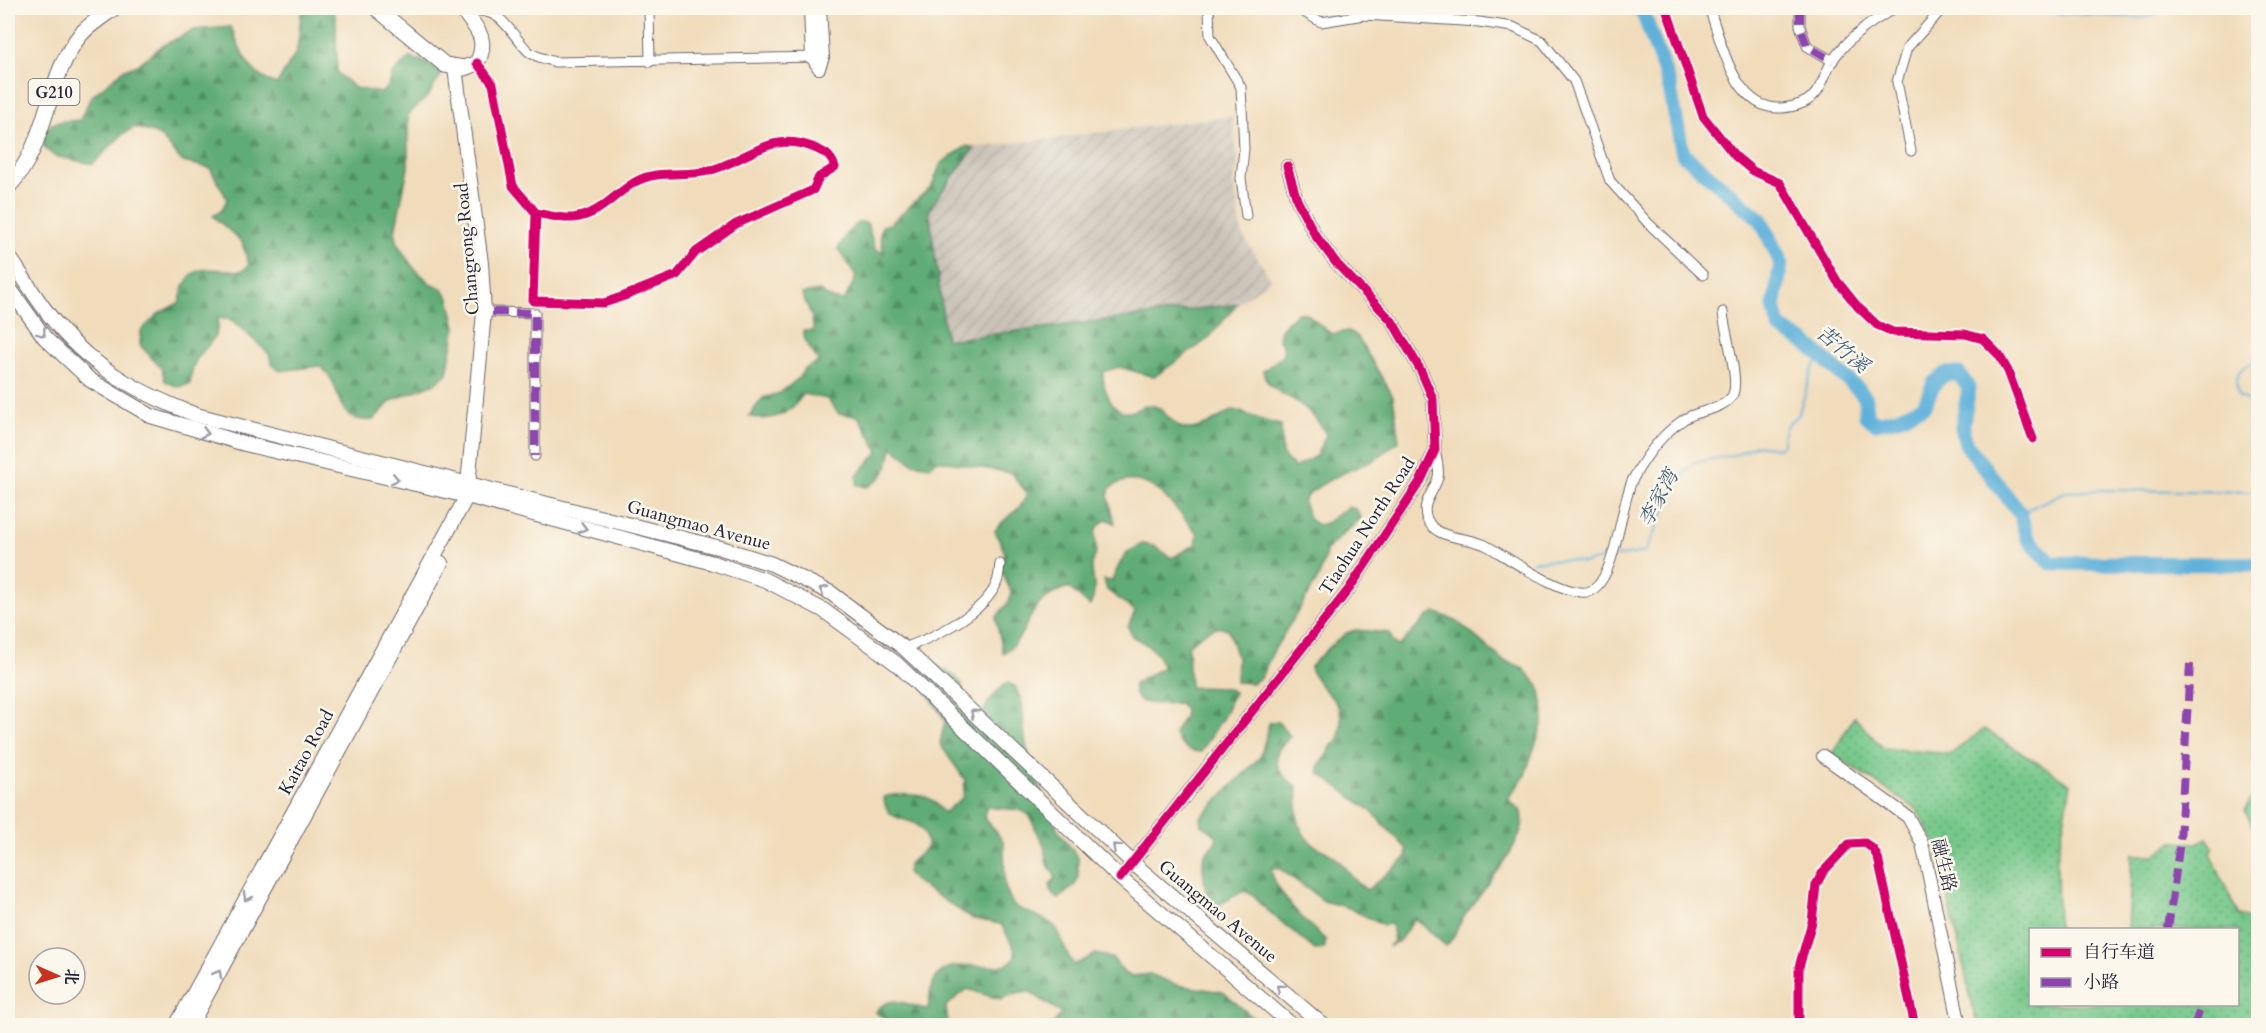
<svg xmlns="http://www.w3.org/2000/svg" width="2266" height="1033" font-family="Cardo,'Noto Serif SC',serif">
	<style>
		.industrial { fill: url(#industrial-furrows) }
		.grass { fill: url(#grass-dots); stroke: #4c7562; stroke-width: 1.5 }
		.forest { fill: url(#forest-firs); stroke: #416758; stroke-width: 1.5 }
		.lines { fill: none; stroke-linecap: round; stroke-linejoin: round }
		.stream { stroke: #5fb1da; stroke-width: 2 }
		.river { stroke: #5fb1da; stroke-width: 15 }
		.minor-casing { stroke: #6a6368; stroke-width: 11 }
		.tertiary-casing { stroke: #6a6368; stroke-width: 14 }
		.secondary-casing { stroke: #6a6368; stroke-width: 16 }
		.trunk-casing { stroke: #6a6368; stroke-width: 17 }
		.minor { stroke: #fff; stroke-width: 9 }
		.tertiary { stroke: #fff; stroke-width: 12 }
		.secondary { stroke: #fff; stroke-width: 14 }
		.trunk { stroke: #fff; stroke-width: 15 }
		.quiet { stroke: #8e44ad; stroke-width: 8; stroke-dasharray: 15 8; stroke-linecap: butt }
		.cycleway-casing { stroke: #fbf7ec; stroke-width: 13 }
		.cycleway { stroke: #d6006c; stroke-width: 9 }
		.oneway { stroke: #9c9ca7 }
		.labels { text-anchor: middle; stroke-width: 5; stroke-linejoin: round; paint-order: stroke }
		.shield { fill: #fbf7ec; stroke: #636270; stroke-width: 1.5 }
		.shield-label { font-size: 16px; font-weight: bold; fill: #22223b }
		.street-label { font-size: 18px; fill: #22223b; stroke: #fbf7ec }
		.water-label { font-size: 20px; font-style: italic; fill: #3a5b7b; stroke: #fbf7ec }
	</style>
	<defs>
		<pattern id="industrial-furrows" width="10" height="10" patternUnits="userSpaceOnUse" patternTransform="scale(1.5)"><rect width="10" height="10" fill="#cac3b8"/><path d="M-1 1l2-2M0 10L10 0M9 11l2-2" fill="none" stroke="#ada79f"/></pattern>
		<pattern id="grass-dots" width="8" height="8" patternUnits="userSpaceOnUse" patternTransform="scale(1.5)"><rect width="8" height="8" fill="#76c88a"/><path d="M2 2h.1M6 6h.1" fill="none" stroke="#60a272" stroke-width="1.8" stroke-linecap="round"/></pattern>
		<pattern id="forest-firs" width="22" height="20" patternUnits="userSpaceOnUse" patternTransform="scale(1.5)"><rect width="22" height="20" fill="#60ac76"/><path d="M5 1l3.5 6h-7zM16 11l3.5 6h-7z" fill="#4f8c62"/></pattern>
	</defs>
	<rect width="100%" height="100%" fill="#fbf7ec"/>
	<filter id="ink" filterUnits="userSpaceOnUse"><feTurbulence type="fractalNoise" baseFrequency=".0167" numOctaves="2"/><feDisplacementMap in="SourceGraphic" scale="12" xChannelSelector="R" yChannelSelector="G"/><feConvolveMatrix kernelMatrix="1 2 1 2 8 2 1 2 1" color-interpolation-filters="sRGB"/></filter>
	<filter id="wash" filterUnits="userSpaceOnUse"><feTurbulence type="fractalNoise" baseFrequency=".008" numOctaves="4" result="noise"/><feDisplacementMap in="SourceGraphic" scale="24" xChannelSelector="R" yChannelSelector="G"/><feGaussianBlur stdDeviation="1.35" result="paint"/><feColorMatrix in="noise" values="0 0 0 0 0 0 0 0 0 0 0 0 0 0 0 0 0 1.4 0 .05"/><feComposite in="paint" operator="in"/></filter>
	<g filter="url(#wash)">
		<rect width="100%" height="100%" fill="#f0dcbb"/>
		<polygon class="industrial" points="1232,116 1238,165 1233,180 1242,234 1271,279 1237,304 946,341 929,209 974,148"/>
		<g class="grass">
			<polygon points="1854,717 1883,748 1951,754 1984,729 2071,784 2057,859 2058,929 2030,930 2030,1004 2238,1004 2238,930 2128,929 2132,855 2155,855 2173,842 2197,843 2207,838 2214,849 2210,853 2239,916 2255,920 2258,918 2258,1025 1977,1025 1936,845 1917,809 1832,754"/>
			<polygon points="2251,799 2258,800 2258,837 2245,811"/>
		</g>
		<g class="forest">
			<path d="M307,8H333L336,21L337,73L355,88L381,93L389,86L392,74L409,58L423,61L443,72L428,96L408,115V168L395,231L398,245L412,266L431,284L443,289L449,298L456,327L447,373L437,382L391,401L373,420C328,423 348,386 319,366L280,371L272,364L269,354L232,320L218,318C220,349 192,345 190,384L178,387L165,381L162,369L140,345L141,331L158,314L180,302C187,260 208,270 242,271L249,265L242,242L213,216L222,210L227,199L210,168L183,162L159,135L135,127L124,133L93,164L54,156L44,147C42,117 60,123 80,120L91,97L125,69L136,66L162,46L194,30L231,27C241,52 250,77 277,84L297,51L301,14Z"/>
			<path d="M967,146L974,148L929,209L946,340L1237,304L1208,339L1154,377L1119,367L1103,372C1102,386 1111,412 1128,412C1137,412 1144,402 1154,406C1167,410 1173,429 1188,429C1206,429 1219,416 1234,410C1251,415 1264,422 1281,425L1282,454L1294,468L1316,456L1326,435C1320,424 1311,412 1301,405C1286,393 1268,392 1263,371L1282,356L1284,348L1279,340V332C1306,295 1307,319 1332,334L1348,331L1357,336L1393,396L1399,441C1390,447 1381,456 1372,461C1354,469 1311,484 1303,502L1310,520L1318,525L1326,523L1348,507L1356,509L1361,518L1327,549L1319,577L1274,650L1261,677L1253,683L1236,682L1237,658L1228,629C1211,624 1200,635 1188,646L1190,687L1227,688L1234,692L1225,714L1201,752C1188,752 1179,745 1174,733L1184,717L1185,709L1179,703C1162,703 1130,710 1134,684L1162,668C1160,649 1146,645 1132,636L1128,627L1135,611L1107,590L1104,580L1112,581C1121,561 1121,554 1143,544L1154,546L1172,558L1196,544L1198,534C1176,510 1147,462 1110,488L1108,496L1115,523L1107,519C1089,532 1097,535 1096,552C1096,557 1092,560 1092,565C1092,581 1098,590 1090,606L1068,587C1058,591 1042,599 1036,608C1025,623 1021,644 1003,653L996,618L1010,600L1011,592L1001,569L1005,553L995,531C1005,515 1021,513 1027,493L1011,473L938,460L930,466L913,463L892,447C889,467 886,477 867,487L857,485V475L879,451L858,416L839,414L827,399L803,394C792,413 771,424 749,416L763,398L780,393L800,377L804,369L819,362L805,340L803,331H813C814,315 807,308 802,294L819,291L834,300L844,301L856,277L838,249L847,233L859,222L867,223L875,249L884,253L880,235L882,226L890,224L932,186L941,163Z"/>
			<path d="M1435,612L1458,622L1504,661L1522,667L1539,686L1544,712L1543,722L1525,775L1508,799C1514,806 1524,809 1523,820C1522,846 1478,896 1463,918C1456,928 1456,937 1446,946L1415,918L1399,941L1388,947L1394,941L1391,924L1383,925L1349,908L1324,901L1280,869L1271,868C1273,891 1308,925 1326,940L1324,949L1315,950L1259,903L1254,895L1244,891L1216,906L1208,905C1207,893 1200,866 1204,856C1208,848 1216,846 1217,836L1202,825L1201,817L1261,756L1269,723L1278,722L1290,736C1287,741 1280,746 1278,751C1272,767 1287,780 1298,787C1297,808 1294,830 1313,844C1321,850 1331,853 1338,860C1348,870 1353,882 1367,890L1406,858L1407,849L1371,811L1319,773V765C1329,758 1328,746 1338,739C1351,697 1322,699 1310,668C1312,663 1340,637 1347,633L1355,630L1390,633L1392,641L1399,646L1428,616Z"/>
			<path d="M934,664L956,677L962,684L963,695L982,715C988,701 994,693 1007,683L1015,686L1022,703L1025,740L1035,777L1058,830L1078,858V877L1075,885L1058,899L1052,894L1050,884L1056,878L1046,861L1044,845L1028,814L1020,810L986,807L984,817L1004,842L1005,887L1013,905C1025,913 1051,918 1058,931C1064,942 1065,954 1074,965L1096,954L1105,956L1113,959L1125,974L1133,976L1150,974L1177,985L1223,992L1262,1025H1052L1062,1013L1030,992H1020L1000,999L967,989L946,1006L948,1025H894L875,1012C894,990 908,1008 928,1009C930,999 929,989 934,981C950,949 1001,980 1015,957L1014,948L1001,924L973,919L913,880L907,872L909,864L927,847C926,807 885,832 884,797C891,793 924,794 930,799C935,802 939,808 944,813L963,797L965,780L940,744L945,720L914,673L917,666Z"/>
		</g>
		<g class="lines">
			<g class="stream">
				<polyline points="2056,13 2145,18 2166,8"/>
				<path d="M2258,361C2240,367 2231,375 2239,396L2258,406"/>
				<polyline points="2020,513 2065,492 2107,490 2258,492"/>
				<path d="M1615,557L1645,552L1679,481L1693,463L1738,454L1756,445L1779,448L1783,445C1783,430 1785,423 1798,416L1814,365L1822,360"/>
				<polyline points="1532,561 1567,560 1584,563 1609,557"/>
			</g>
			<polyline class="river" points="1638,8 1644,15 1669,84 1683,154 1761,220 1781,263 1774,307 1779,327 1807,344 1859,390 1866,399 1866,416 1876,423 1898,418 1924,406 1934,383 1945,374 1959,374 1969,388 1962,427 1966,444 2020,513 2027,538 2051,563 2258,564"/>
		</g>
	</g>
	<g filter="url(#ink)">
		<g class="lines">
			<defs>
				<g id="minor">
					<polyline points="649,8 650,62"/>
					<polyline points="1209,8 1210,36 1241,87 1244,149 1241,178 1246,216"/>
					<polyline points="1297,8 1321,22 1364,15 1479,22 1513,27 1542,41 1574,81 1610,181 1648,223 1703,275"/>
					<polyline points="1666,8 1703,116 1735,156 1753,171 1780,183 1837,281 1858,307 1877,325 1893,332 1965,334 1983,339 1999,355 2008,371 2033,439"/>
					<path d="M1709,8C1722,42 1734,111 1782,108C1792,107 1805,104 1812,97C1822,89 1825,72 1832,61C1849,37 1871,22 1895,8"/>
					<polyline points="1800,8 1800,26 1807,46 1833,61"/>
					<path d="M464,11C504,7 505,28 528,51C534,57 547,59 555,62L817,57"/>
					<path d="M477,63L493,84L513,186L536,213C547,215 561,219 573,218C600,215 613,195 635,182C658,169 684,177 708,171C746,162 769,130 812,147C824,152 830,154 835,167L819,177L813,190L736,224L696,252L677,275L627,295L604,303L533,301L536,213"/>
					<polyline points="1911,151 1897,82 1907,48 1943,8"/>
					<polyline points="492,312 535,313 535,456"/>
					<path d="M1435,450C1436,457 1440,469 1438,477C1435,491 1420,503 1427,519C1436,541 1470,536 1487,546C1507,557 1569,600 1590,591C1616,581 1621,501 1633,479C1645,457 1662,434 1683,420C1696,410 1722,411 1732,396C1741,383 1724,330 1723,312"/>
					<path d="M904,648C932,638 986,613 997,582C999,577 999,570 1000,564"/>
					<polyline points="1799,1026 1799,967 1812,922 1816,885 1823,872 1849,844 1865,843 1873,849 1878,858 1915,1026"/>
				</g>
				<g id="tertiary">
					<polyline points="810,8 812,57 819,68"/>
					<polyline points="819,68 823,57 820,8"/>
					<polyline points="1823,756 1908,817 1922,843 1960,1026"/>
					<polyline points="1120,878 1349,589 1421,480 1435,450 1433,399 1421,371 1392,321 1337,264 1315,235 1297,200 1287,166"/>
				</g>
				<g id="secondary">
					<path d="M8,255C24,278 39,304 58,326C95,370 144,395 196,415L721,548L772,564L831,593L904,648L1133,863L1324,1026"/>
					<polyline points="8,286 45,338 90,380 151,416 245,444 467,496 713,563 765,580 823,610 897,664 1120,878 1293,1026"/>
					<polyline points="176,1026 467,496 484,312 481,263 455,68"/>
					<polyline points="190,1026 441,563"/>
				</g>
				<g id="trunk">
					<path d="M376,8L445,65L464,68L477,63C490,38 475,27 461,8"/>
					<path d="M8,187C49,145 45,77 81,34C90,24 103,16 114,8"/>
				</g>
			</defs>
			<use href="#minor" class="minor-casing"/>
			<use href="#tertiary" class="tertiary-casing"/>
			<use href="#secondary" class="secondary-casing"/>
			<use href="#trunk" class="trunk-casing"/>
			<use href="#minor" class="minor"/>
			<use href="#tertiary" class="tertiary"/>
			<use href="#secondary" class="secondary"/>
			<use href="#trunk" class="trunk"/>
			<g class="quiet">
				<polyline points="1800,8 1800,26 1807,46 1833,61"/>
				<polyline points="492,312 535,313 535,456"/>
				<polyline points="2168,930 2180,841 2190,664"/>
				<polyline points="1956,1026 1960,1025"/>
				<polyline points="2194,1026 2202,1004"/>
			</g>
			<defs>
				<g id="cycleway">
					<polyline points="1666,8 1703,116 1735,156 1753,171 1780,183 1837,281 1858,307 1877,325 1893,332 1965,334 1983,339 1999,355 2008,371 2033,439"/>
					<path d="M477,63L493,84L513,186L536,213C547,215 561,219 573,218C600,215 613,195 635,182C658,169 684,177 708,171C746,162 769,130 812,147C824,152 830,154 835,167L819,177L813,190L736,224L696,252L677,275L627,295L604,303L533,301L536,213"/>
					<polyline points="1120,878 1349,589 1421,480 1435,450 1433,399 1421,371 1392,321 1337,264 1315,235 1297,200 1287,166"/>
					<polyline points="1799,1026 1799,967 1812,922 1816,885 1823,872 1849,844 1865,843 1873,849 1878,858 1915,1026"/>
				</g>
			</defs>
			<use href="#cycleway" class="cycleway-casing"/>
			<use href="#cycleway" class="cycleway"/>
		</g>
		<defs><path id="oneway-chevron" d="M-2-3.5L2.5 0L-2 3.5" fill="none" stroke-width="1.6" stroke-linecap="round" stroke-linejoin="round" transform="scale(1.5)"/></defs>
		<g class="oneway">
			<use href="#oneway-chevron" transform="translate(42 333) rotate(52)"/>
			<use href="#oneway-chevron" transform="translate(205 433) rotate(15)"/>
			<use href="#oneway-chevron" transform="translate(395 479) rotate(13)"/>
			<use href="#oneway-chevron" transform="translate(583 528) rotate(15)"/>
			<use href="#oneway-chevron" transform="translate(823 590) rotate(-152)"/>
			<use href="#oneway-chevron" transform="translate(974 713) rotate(-137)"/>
			<use href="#oneway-chevron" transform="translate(1116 847) rotate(-137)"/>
			<use href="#oneway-chevron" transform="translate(247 897) rotate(119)"/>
			<use href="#oneway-chevron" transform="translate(218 974) rotate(-62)"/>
			<use href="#oneway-chevron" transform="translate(1280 988) rotate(-140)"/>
		</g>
	</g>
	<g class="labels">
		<rect class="shield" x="28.5" y="79" width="51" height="26" rx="4.5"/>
		<g class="shield-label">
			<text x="54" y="98">G210</text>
		</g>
		<g class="street-label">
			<text transform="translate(467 249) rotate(-95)" y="6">Changrong Road</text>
			<text transform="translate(699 525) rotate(15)" y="6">Guangmao Avenue</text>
			<text transform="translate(1367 526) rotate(-57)" y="6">Tiaohua North Road</text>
			<text transform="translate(306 752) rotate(-61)" y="6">Kaitao Road</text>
			<text transform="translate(1944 865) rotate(76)" y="6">融生路</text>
			<text transform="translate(1218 911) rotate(40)" y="6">Guangmao Avenue</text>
		</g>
		<g class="water-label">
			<text transform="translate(1843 349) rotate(40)" y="7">苦竹溪</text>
			<text transform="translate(1658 498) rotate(-62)" y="7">李家湾</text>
		</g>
	</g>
	<rect width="2266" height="1033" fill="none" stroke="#fbf7ec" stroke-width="30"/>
	<rect x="2029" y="928" width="210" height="78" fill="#fbf7ec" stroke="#a4a2a5" stroke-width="1.5"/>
	<rect x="2041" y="948" width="30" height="9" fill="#d6006c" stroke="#a4a2a5" stroke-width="1.5"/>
	<text x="2083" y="958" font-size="18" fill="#22223b">自行车道</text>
	<rect x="2041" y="978" width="30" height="9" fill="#8e44ad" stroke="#a4a2a5" stroke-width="1.5"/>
	<text x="2083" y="988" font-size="18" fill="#22223b">小路</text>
	<g transform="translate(57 976) rotate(93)"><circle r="28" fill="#fbf7ec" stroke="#a4a2a5" stroke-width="1.5"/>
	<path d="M0-4.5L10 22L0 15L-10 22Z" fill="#c8321e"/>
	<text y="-9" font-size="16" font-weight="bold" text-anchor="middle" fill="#22223b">北</text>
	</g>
</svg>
